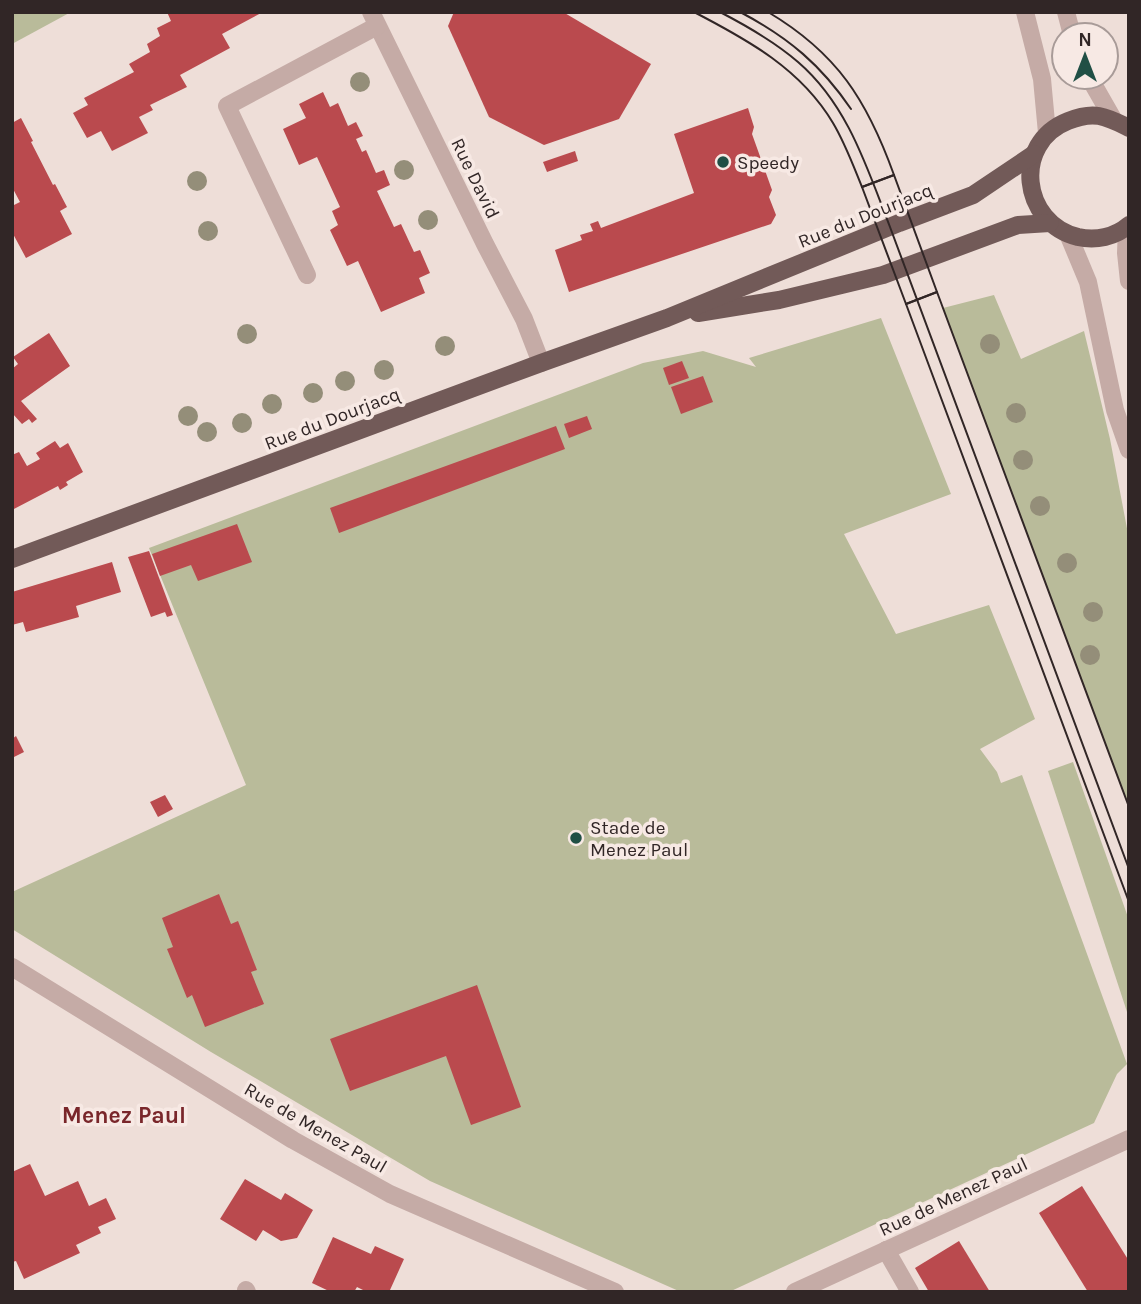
<svg xmlns="http://www.w3.org/2000/svg" width="1141" height="1304" font-family="Karla,sans-serif">
	<style>
		.green { fill: #b9bb9a }
		.building { fill: #ba4a4e }
		.lines { fill: none; stroke-linecap: round; stroke-linejoin: round }
		.minor { stroke: #c5aba6; stroke-width: 18 }
		.major { stroke: #725a58; stroke-width: 18 }
		.tram { stroke: #312626; stroke-width: 2 }
		.tree { fill: #948e79 }
		.poi-dot { fill: #204f45; stroke: #f7e9e4; stroke-width: 2.5 }
		.labels { text-anchor: middle; stroke-width: 7; stroke-linejoin: round; paint-order: stroke }
		.poi-label { font-size: 19px; fill: #312626; stroke: #f7e9e4; text-anchor: start }
		.street-label { font-size: 19px; fill: #312626; stroke: #f7e9e4 }
		.quarter-label { font-size: 23px; font-weight: bold; fill: #79262a; stroke: #f7e9e4 }
	</style>
	<rect width="100%" height="100%" fill="#eeded8"/>
	<g class="green">
		<polygon points="12,12 71,12 12,44"/>
		<polygon points="994,295 1021,359 1084,331 1110,439 1129,539 1129,807 943,308"/>
		<polygon points="881,318 951,494 844,534 896,634 989,605 1035,719 980,749 997,772 1001,783 1022,775 1127,1064 1117,1074 1094,1123 729,1292 681,1292 430,1181 211,1052 12,929 12,892 246,785 149,548 643,363 703,351 756,367 749,358"/>
		<polygon points="1073,762 1129,920 1129,1018 1048,771"/>
	</g>
	<g class="building">
		<polygon points="167,12 263,12 222,34 230,48 180,75 187,87 150,105 153,110 139,117 148,133 112,151 101,131 87,138 73,113 88,105 84,98 134,72 129,64 150,52 147,44 160,36 157,28 171,21"/>
		<polygon points="454,12 563,12 651,64 619,119 544,145 489,117 448,26"/>
		<polygon points="323,92 330,107 338,103 348,126 356,122 363,136 356,139 362,152 366,150 376,173 384,170 390,185 377,191 394,227 401,224 414,252 420,250 430,273 419,278 425,293 381,312 358,261 347,266 330,230 338,225 332,211 340,207 317,157 299,165 283,129 306,118 299,104"/>
		<polygon points="748,108 754,127 752,134 772,190 769,197 776,215 771,224 569,292 555,250 582,240 580,235 593,231 590,224 598,221 601,228 694,193 674,134"/>
		<polygon points="21,118 33,141 31,142 53,185 55,184 67,207 60,211 72,234 26,258 12,232 12,206 20,202 12,187 12,123"/>
		<polygon points="575,151 578,161 547,172 543,162"/>
		<polygon points="49,333 70,366 21,401 37,419 32,423 29,419 22,424 12,413 12,369 18,364 13,357"/>
		<polygon points="682,361 689,378 669,385 663,368"/>
		<polygon points="703,376 713,402 681,414 671,387"/>
		<polygon points="587,416 592,429 569,438 564,424"/>
		<polygon points="556,426 565,449 339,533 330,508"/>
		<polygon points="55,441 60,448 68,443 83,472 66,482 68,485 60,490 58,486 12,510 12,455 19,452 27,466 40,459 36,453"/>
		<polygon points="237,524 252,562 198,581 191,565 160,576 152,554"/>
		<polygon points="149,551 173,615 167,617 165,612 151,617 128,557"/>
		<polygon points="112,562 121,592 76,606 79,617 26,632 23,622 12,625 12,592"/>
		<polygon points="16,736 24,752 12,758 12,739"/>
		<polygon points="165,795 173,809 158,817 150,802"/>
		<polygon points="219,894 231,924 238,921 257,970 251,972 264,1004 205,1027 192,995 187,998 167,949 173,947 162,918"/>
		<polygon points="477,985 521,1107 471,1125 446,1056 350,1091 330,1039"/>
		<polygon points="30,1164 45,1196 78,1181 89,1206 106,1198 116,1219 98,1227 101,1233 76,1245 80,1253 24,1279 16,1261 12,1262 12,1172"/>
		<polygon points="245,1179 281,1200 285,1193 313,1210 297,1238 281,1241 263,1230 256,1241 220,1219"/>
		<polygon points="1082,1186 1129,1261 1129,1292 1088,1292 1039,1213"/>
		<polygon points="333,1237 371,1254 375,1246 404,1259 390,1290 385,1292 367,1292 357,1287 354,1292 331,1292 312,1283"/>
		<polygon points="959,1241 990,1292 929,1292 915,1268"/>
	</g>
	<g class="lines">
		<g class="minor">
			<polyline points="371,12 485,244 524,319 541,363"/>
			<polyline points="1025,12 1042,79 1047,133"/>
			<polyline points="1066,12 1072,35"/>
			<polyline points="1089,77 1113,119"/>
			<polyline points="1127,228 1126,253 1129,281"/>
			<polyline points="1068,234 1088,282 1115,410 1129,450"/>
			<polyline points="307,275 227,106 377,26"/>
			<polyline points="12,967 293,1140 390,1194 615,1292"/>
			<polyline points="886,1250 910,1292"/>
			<polyline points="246,1290 247,1292"/>
			<polyline points="795,1292 1129,1139"/>
		</g>
		<g class="major">
			<path d="M1129,128C1119,123 1110,118 1099,116C1088,114 1078,117 1068,121C1012,143 1021,223 1078,237C1096,241 1115,237 1129,225"/>
			<polyline points="698,313 779,300 883,275 1018,225 1050,223"/>
			<polyline points="12,559 541,363 667,318 899,223 973,195 1034,154"/>
		</g>
		<g class="tram">
			<path d="M694,12C748,40 801,69 833,123C845,143 853,165 862,187L894,175C867,100 837,53 768,12"/>
			<path d="M720,12C747,26 775,42 798,62C848,105 867,168 890,227L1129,869"/>
			<path d="M742,13C789,38 821,65 851,109"/>
			<polygon points="894,175 937,292 906,304 862,187"/>
			<polyline points="1129,807 937,292 906,304 1129,902"/>
		</g>
	</g>
	<g class="tree">
		<circle cx="360" cy="82" r="10"/>
		<circle cx="404" cy="170" r="10"/>
		<circle cx="197" cy="181" r="10"/>
		<circle cx="428" cy="220" r="10"/>
		<circle cx="208" cy="231" r="10"/>
		<circle cx="247" cy="334" r="10"/>
		<circle cx="990" cy="344" r="10"/>
		<circle cx="445" cy="346" r="10"/>
		<circle cx="384" cy="370" r="10"/>
		<circle cx="345" cy="381" r="10"/>
		<circle cx="313" cy="393" r="10"/>
		<circle cx="272" cy="404" r="10"/>
		<circle cx="1016" cy="413" r="10"/>
		<circle cx="188" cy="416" r="10"/>
		<circle cx="242" cy="423" r="10"/>
		<circle cx="207" cy="432" r="10"/>
		<circle cx="1023" cy="460" r="10"/>
		<circle cx="1040" cy="506" r="10"/>
		<circle cx="1067" cy="563" r="10"/>
		<circle cx="1093" cy="612" r="10"/>
		<circle cx="1090" cy="655" r="10"/>
	</g>
	<g class="poi-dot">
		<circle cx="723" cy="162" r="7"/>
		<circle cx="576" cy="838" r="7"/>
	</g>
	<g class="labels">
		<g class="poi-label">
			<text x="737" y="169">Speedy</text>
			<text x="590" y="834">Stade de<tspan x="590" dy="22">Menez Paul</tspan></text>
		</g>
		<g class="street-label">
			<text transform="translate(476 178) rotate(64)" y="7">Rue David</text>
			<text transform="translate(865 215) rotate(-22)" y="7">Rue du Dourjacq</text>
			<text transform="translate(332 418) rotate(-21)" y="7">Rue du Dourjacq</text>
			<text transform="translate(316 1127) rotate(30)" y="7">Rue de Menez Paul</text>
			<text transform="translate(953 1196) rotate(-25)" y="7">Rue de Menez Paul</text>
		</g>
		<g class="quarter-label">
			<text x="124" y="1123">Menez Paul</text>
		</g>
	</g>
	<rect width="1141" height="1304" fill="none" stroke="#312626" stroke-width="28"/>
	<g transform="translate(1085 56)"><circle r="33" fill="#f7e9e4" stroke="#a89b98" stroke-width="2"/>
	<path d="M0-5L12 26L0 18L-12 26Z" fill="#204f45"/>
	<text y="-10" font-size="19" font-weight="bold" text-anchor="middle" fill="#312626">N</text>
	</g>
</svg>
